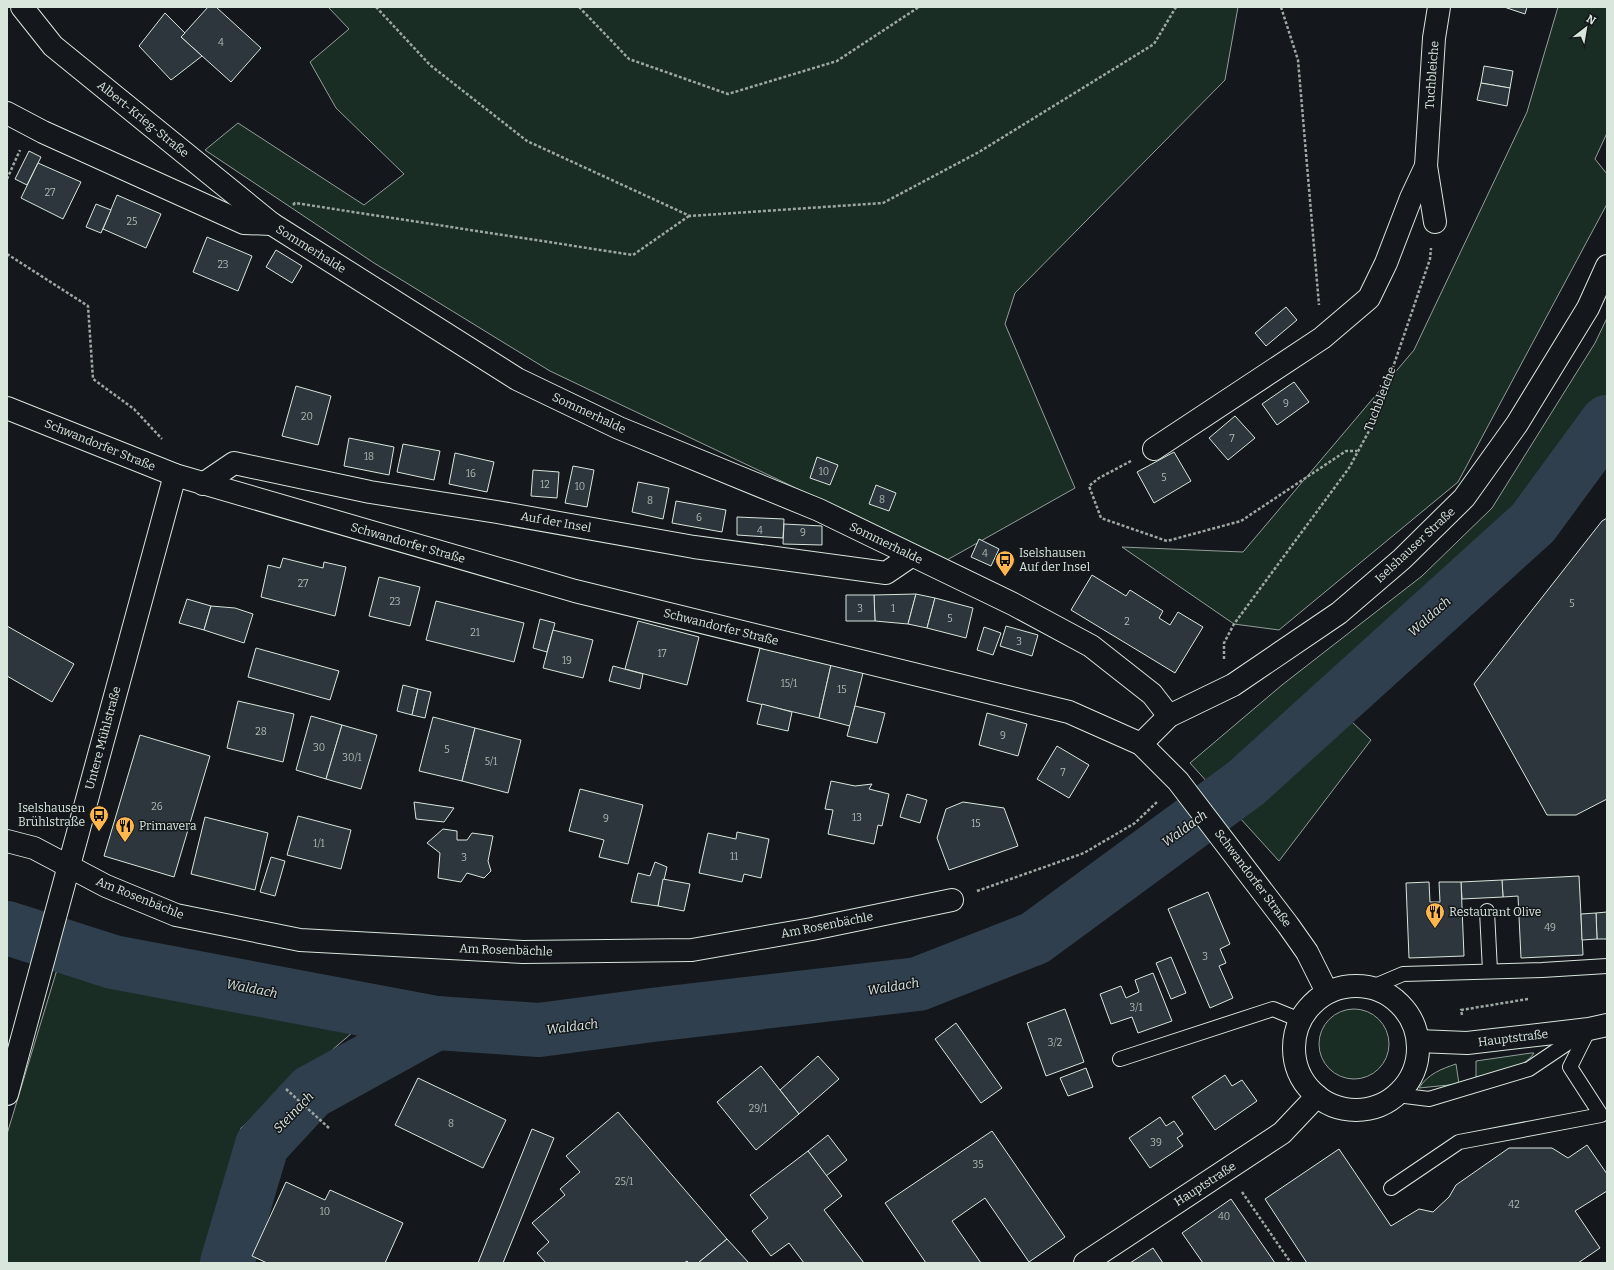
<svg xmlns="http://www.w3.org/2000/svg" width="1614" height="1270" font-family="Bitter,serif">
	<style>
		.green { fill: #1a2d24; stroke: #939e99 }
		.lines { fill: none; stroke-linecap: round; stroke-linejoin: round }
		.river { stroke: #2f3f4d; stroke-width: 54 }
		.building { fill: #2c363c; stroke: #d8e6dc }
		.lane-casing { stroke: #d8e6dc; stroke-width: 16 }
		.street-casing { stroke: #d8e6dc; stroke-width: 24 }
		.secondary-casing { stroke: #d8e6dc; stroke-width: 24 }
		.primary-casing { stroke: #d8e6dc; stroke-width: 24 }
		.path { stroke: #9da8a2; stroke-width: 2.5; stroke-dasharray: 3 2; stroke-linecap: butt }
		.lane { stroke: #14181c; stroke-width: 14 }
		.street { stroke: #14181c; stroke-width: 22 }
		.secondary { stroke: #14181c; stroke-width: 22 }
		.primary { stroke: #14181c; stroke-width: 22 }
		.labels { text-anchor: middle; stroke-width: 3; stroke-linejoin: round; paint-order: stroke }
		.number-label { font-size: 10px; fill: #adbab4 }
		.street-label { font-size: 12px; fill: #d8e6dc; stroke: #14181c }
		.poi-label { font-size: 12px; fill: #d8e6dc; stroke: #14181c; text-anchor: start }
		.water-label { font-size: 13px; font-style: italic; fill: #d8e6dc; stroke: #14181c }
	</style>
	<rect width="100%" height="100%" fill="#14181c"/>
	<g class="green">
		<polygon points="328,7 1238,7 1225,80 1015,293 1005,324 1075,488 947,560 550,371 374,263 205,150 238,123 364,205 404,174 336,108 310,62 349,29"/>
		<polygon points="1558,7 1607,7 1607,133 1595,159 1607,174 1607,204 1458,482 1279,630 1234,624 1122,547 1243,552 1414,350 1527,112"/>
		<polygon points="1607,318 1607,466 1351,721 1371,740 1279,861 1190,763 1282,685 1422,576 1492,508 1595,343"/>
		<polygon points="59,963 373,1015 241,1128 203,1263 7,1263 7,1134"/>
		<circle cx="1354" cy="1044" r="35"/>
		<path d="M1531,1053H1534C1523,1070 1495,1073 1476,1077V1061Z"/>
		<path d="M1456,1064L1459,1084L1419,1088C1428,1074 1441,1069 1456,1064Z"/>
	</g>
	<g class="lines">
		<g class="river">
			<polyline points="7,928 113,962 436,1023 539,1030 652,1015 918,984 1035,938 1246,783 1533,523 1607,422"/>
			<polyline points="227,1263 262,1145 311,1092 436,1023"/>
		</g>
	</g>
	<g class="building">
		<polygon points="208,7 216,7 261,48 231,82 181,37"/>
		<polygon points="1504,7 1527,7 1525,14"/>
		<polygon points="165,13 185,33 181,37 202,56 171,80 139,46"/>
		<polygon points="1484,66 1513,71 1510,88 1481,83"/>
		<polygon points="1481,83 1510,88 1507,106 1477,100"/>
		<polygon points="29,151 41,157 27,185 15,179"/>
		<polygon points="38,163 81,182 63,219 21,198"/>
		<polygon points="117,195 161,214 146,248 103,229"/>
		<polygon points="96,204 111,210 101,233 86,227"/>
		<polygon points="207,237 252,256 238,291 193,272"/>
		<polygon points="276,250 302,266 292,283 266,267"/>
		<polygon points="1286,307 1297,320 1266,346 1255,333"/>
		<polygon points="1294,382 1309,402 1277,425 1262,404"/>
		<polygon points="296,386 331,396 318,445 282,436"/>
		<polygon points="1235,416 1255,438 1228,460 1209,438"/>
		<polygon points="349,438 394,447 389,475 344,466"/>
		<polygon points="403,444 440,451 434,480 397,472"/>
		<polygon points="1174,452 1191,481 1154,503 1137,472"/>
		<polygon points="455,453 494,462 487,492 449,484"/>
		<polygon points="817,457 838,465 830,485 810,478"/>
		<polygon points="573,466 594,470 587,507 565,503"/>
		<polygon points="533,470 559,472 557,498 531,496"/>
		<polygon points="638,482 669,488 663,519 632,512"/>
		<polygon points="876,485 896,493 889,511 869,504"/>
		<polygon points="676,501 726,510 722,532 672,523"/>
		<polygon points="737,517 784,519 783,538 737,535"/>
		<polygon points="1607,518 1607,799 1576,815 1547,815 1474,684 1602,521"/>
		<polygon points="784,524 822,526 822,545 783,544"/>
		<polygon points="979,539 999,549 991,566 971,557"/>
		<polygon points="283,558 323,568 324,562 346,567 335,616 261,597 268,565 280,568"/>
		<polygon points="1092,575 1126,596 1130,590 1163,611 1159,618 1170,625 1178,612 1203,627 1175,673 1071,610"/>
		<polygon points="379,577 420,587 410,626 369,616"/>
		<polygon points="916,594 908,624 875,621 874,595"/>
		<polygon points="916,594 935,598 927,628 908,624"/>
		<polygon points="846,595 874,595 875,621 846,621"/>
		<polygon points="935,598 973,608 966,638 927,628"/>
		<polygon points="187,599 211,606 204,630 179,623"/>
		<polygon points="436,601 524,623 514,662 426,640"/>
		<polygon points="211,606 235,608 253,614 244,643 204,630"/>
		<polygon points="540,619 555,623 547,652 533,648"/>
		<polygon points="638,621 699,637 687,685 625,669"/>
		<polygon points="7,626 74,664 52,702 7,676"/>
		<polygon points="1006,626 1038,635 1032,656 1000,646"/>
		<polygon points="984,627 1001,633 993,655 977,650"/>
		<polygon points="553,630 593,640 583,678 543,668"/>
		<polygon points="256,648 339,671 330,700 248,677"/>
		<polygon points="760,648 831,665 819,718 747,701"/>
		<polygon points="831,665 863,673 850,726 819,718"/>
		<polygon points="613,666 643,674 640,689 609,681"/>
		<polygon points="403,685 418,689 412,715 397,711"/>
		<polygon points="418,689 431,692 425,718 412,715"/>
		<polygon points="238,701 294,714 283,762 227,748"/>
		<polygon points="762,704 792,712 788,731 757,724"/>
		<polygon points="855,706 885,713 877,743 847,736"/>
		<polygon points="987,713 1027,724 1018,756 979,745"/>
		<polygon points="311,716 342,725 326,779 296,770"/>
		<polygon points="433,717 475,728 462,781 419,771"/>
		<polygon points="342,725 377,735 361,789 326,779"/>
		<polygon points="475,728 521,740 508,793 462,781"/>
		<polygon points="140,735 210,756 174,877 104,856"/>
		<polygon points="1057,746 1089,765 1069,798 1037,779"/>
		<polygon points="831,781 855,786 872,784 869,789 889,794 882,826 878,825 874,844 828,834 833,810 825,809"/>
		<polygon points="580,789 643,805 628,864 599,857 604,840 569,831"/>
		<polygon points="907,794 927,800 920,823 900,817"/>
		<polygon points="414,802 454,808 444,822 416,819"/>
		<polygon points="963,802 1004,808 1018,846 949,870 937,838 946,809"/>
		<polygon points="298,816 351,830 341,869 287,855"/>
		<polygon points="205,817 268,833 255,890 191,874"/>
		<polygon points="443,829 457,831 457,840 467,840 472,833 493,836 488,861 491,871 484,878 467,873 461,882 438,878 440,853 427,843"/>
		<polygon points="737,832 769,839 761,878 744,874 742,882 699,873 708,833 736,839"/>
		<polygon points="271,857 285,861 275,896 260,892"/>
		<polygon points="655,862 667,867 658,906 631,902 638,873 650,876"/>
		<polygon points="1579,876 1583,955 1521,958 1518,896 1503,897 1502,880"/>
		<polygon points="663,879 690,884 684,911 658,906"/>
		<polygon points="1502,880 1503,897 1462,899 1461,882"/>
		<polygon points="1429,882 1430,902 1440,902 1439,882 1461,882 1464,956 1409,958 1406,883"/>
		<polygon points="1208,892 1230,944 1220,949 1226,963 1219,966 1233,998 1210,1008 1168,909"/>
		<polygon points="1607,912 1607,939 1597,939 1596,913"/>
		<polygon points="1596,913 1597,939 1582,940 1581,914"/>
		<polygon points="1171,957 1186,993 1171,999 1156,963"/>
		<polygon points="1153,973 1172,1021 1138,1033 1132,1017 1111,1024 1100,994 1121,986 1126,998 1139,992 1135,980"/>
		<polygon points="1065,1009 1084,1062 1046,1076 1027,1023"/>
		<polygon points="956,1023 1002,1088 981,1103 935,1039"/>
		<polygon points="818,1056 839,1079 799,1114 780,1090"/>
		<polygon points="761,1066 799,1114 756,1150 717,1102"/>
		<polygon points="1086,1068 1093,1087 1068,1096 1060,1078"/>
		<polygon points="1225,1075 1232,1086 1242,1080 1257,1101 1215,1130 1192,1097"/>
		<polygon points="418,1078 506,1120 483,1168 395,1125"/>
		<polygon points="618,1112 727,1239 698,1263 689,1263 687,1261 684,1263 546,1263 537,1253 549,1242 532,1223 565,1195 560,1189 580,1172 566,1156"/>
		<polygon points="1160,1117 1166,1126 1174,1121 1183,1134 1177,1138 1183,1146 1150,1168 1129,1138"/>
		<polygon points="532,1129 554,1138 503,1263 478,1263"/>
		<polygon points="992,1131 1065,1237 1029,1262 985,1198 952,1221 981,1263 926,1263 885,1203"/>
		<polygon points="828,1135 847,1160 826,1176 808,1151"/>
		<polygon points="1587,1145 1607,1174 1607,1191 1575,1211 1600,1248 1578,1263 1307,1263 1265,1199 1339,1149 1391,1226 1419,1209 1433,1212 1449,1197 1456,1185 1509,1148 1552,1148 1568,1158"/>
		<polygon points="808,1151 842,1196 824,1210 864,1263 804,1263 789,1243 771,1256 752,1231 768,1218 750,1195"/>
		<polygon points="286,1182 325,1200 330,1190 403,1223 385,1263 267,1263 252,1256"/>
		<polygon points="1231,1199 1275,1263 1203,1263 1182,1233"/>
		<polygon points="727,1239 749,1263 698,1263"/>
		<polygon points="1153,1248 1163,1263 1130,1263"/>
	</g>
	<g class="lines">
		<defs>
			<g id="lane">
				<polyline points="1487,911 1490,971"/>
				<polyline points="1370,988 1403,974 1542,970 1607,966"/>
				<polyline points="1120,1059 1273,1009 1300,1020"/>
				<polyline points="1397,1095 1429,1099 1529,1069 1584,1032"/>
				<polyline points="1391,1188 1459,1142 1601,1115 1570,1067 1589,1029"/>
			</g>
			<g id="street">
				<polyline points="22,7 53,46 272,224 517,379 619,428 819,510 1013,604 1091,646 1152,694 1169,716"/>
				<polyline points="7,113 43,132 244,223 272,224"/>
				<polyline points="1435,222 1426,166 1434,38 1439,7"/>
				<polyline points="1154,449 1322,338 1369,298 1386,263 1411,198 1426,166"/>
				<polyline points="203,484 234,463 370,492 497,512 694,547 886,573 911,556"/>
				<polyline points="1141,744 1169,716 1233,685 1339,613 1402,559 1464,498 1517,424 1588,308 1607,266"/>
				<polyline points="7,841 34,848 106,886 176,915 300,940 523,952 692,950 812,929 952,900"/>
				<polyline points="7,1094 175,475"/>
			</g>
			<polyline id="secondary" points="7,408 175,475 575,591 1069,712 1141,744 1178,781 1288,925 1307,952 1327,992"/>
			<g id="primary">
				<circle cx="1356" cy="1048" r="62"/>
				<polyline points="1418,1041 1467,1043 1589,1029 1607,1025"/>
				<polyline points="1085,1263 1282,1133 1317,1096"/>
			</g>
		</defs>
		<use href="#lane" class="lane-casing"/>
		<use href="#street" class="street-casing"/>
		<use href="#secondary" class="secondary-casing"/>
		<use href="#primary" class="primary-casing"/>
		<g class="path">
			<polyline points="376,7 430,65 527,141 690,216 883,203 979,152 1154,44 1176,7"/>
			<polyline points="579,7 629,59 728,94 837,61 919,7"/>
			<polyline points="1281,7 1298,60 1319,305"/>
			<polyline points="7,179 20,150"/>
			<polyline points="293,205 295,203 633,255 689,216"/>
			<polyline points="7,254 88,306 93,379 134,409 162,439"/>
			<polyline points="1131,461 1099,478 1089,486 1101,518 1167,541 1241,521 1346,451 1357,451"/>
			<polyline points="1224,659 1224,643 1234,624 1349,468 1375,420 1430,259 1431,248"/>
			<polyline points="977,891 1084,853 1135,823 1158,801"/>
			<polyline points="1462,1015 1461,1010 1528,999"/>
			<polyline points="286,1089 329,1128"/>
			<polyline points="1242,1192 1291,1263"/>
		</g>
		<use href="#lane" class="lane"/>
		<use href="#street" class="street"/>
		<use href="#secondary" class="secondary"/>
		<use href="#primary" class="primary"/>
	</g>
	<defs>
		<symbol id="bus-pin" viewBox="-11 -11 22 30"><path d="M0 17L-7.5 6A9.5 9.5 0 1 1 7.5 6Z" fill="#ffb74d" stroke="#14181c"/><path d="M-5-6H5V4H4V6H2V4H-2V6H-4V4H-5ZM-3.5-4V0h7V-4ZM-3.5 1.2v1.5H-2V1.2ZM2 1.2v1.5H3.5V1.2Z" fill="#111"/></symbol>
		<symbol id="restaurant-pin" viewBox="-11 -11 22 30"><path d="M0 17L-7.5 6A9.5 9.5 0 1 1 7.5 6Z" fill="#ffb74d" stroke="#14181c"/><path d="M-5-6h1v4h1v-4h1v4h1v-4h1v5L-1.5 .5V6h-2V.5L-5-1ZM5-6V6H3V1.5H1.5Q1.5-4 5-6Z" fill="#111"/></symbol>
	</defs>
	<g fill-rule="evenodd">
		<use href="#bus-pin" x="994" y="549" width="22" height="30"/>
		<use href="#bus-pin" x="88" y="804" width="22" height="30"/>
		<use href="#restaurant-pin" x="114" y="815" width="22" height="30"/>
		<use href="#restaurant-pin" x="1424" y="901" width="22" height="30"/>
	</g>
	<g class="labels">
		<g class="number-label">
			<text x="221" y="46">4</text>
			<text x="50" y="196">27</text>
			<text x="132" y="225">25</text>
			<text x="223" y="268">23</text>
			<text x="1286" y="407">9</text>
			<text x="307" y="420">20</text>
			<text x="1232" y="442">7</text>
			<text x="369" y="460">18</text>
			<text x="824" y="475">10</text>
			<text x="471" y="477">16</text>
			<text x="1164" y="481">5</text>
			<text x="545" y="488">12</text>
			<text x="580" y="490">10</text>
			<text x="882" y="503">8</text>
			<text x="650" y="504">8</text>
			<text x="699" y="521">6</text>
			<text x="760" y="534">4</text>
			<text x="803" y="536">9</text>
			<text x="985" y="557">4</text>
			<text x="303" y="587">27</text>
			<text x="395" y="605">23</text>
			<text x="1572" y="607">5</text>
			<text x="860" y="612">3</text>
			<text x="893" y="612">1</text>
			<text x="950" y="622">5</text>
			<text x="1127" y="625">2</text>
			<text x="475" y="636">21</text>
			<text x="1019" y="645">3</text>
			<text x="662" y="657">17</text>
			<text x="567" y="664">19</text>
			<text x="789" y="687">15/1</text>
			<text x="842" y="693">15</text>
			<text x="261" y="735">28</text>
			<text x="1003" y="739">9</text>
			<text x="319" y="751">30</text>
			<text x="447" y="753">5</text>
			<text x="352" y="761">30/1</text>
			<text x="491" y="765">5/1</text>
			<text x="1063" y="776">7</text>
			<text x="157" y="810">26</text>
			<text x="857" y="821">13</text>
			<text x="606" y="822">9</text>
			<text x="976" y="827">15</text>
			<text x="319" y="847">1/1</text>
			<text x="734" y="860">11</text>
			<text x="464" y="861">3</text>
			<text x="1550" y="931">49</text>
			<text x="1205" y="960">3</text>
			<text x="1136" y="1011">3/1</text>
			<text x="1055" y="1046">3/2</text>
			<text x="758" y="1112">29/1</text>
			<text x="451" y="1127">8</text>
			<text x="1156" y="1146">39</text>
			<text x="978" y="1168">35</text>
			<text x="624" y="1185">25/1</text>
			<text x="1514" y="1208">42</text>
			<text x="325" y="1215">10</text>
			<text x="1224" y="1220">40</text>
		</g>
		<g class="street-label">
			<text transform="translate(1432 75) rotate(-86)" y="4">Tuchbleiche</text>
			<text transform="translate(143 119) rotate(39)" y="4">Albert-Krieg-Straße</text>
			<text transform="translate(311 249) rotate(32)" y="4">Sommerhalde</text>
			<text transform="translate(1380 399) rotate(-69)" y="4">Tuchbleiche</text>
			<text transform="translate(589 413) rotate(25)" y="4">Sommerhalde</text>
			<text transform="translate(100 445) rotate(22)" y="4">Schwandorfer Straße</text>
			<text transform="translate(556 522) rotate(10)" y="4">Auf der Insel</text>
			<text transform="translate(408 543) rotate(16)" y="4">Schwandorfer Straße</text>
			<text transform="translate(886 543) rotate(26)" y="4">Sommerhalde</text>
			<text transform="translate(1415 545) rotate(-43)" y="4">Iselshauser Straße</text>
			<text transform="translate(721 627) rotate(14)" y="4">Schwandorfer Straße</text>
			<text transform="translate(103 738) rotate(-75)" y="4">Untere Mühlstraße</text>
			<text transform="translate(1253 878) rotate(53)" y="4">Schwandorfer Straße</text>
			<text transform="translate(140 898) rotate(22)" y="4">Am Rosenbächle</text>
			<text transform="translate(827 925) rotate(-11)" y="4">Am Rosenbächle</text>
			<text transform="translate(506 950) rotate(2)" y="4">Am Rosenbächle</text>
			<text transform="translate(1513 1038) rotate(-7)" y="4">Hauptstraße</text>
			<text transform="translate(1205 1184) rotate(-33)" y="4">Hauptstraße</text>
		</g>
		<g class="poi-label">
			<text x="1019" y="557">Iselshausen<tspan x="1019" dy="14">Auf der Insel</tspan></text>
			<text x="85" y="812" text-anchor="end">Iselshausen<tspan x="85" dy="14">Brühlstraße</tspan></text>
			<text x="139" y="830">Primavera</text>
			<text x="1449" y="916">Restaurant Olive</text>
		</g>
		<g class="water-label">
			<text transform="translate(1429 616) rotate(-42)" y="5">Waldach</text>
			<text transform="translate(1184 828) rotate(-36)" y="5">Waldach</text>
			<text transform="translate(893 986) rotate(-9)" y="5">Waldach</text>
			<text transform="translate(252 988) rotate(11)" y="5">Waldach</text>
			<text transform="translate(572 1026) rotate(-7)" y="5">Waldach</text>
			<text transform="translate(293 1112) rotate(-46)" y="5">Steinach</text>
		</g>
	</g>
	<rect width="1614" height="1270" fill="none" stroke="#d8e6dc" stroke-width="16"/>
	<g transform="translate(1586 28) rotate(31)" stroke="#14181c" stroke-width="3" paint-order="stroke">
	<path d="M0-3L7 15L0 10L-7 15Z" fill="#d8e6dc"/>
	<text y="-6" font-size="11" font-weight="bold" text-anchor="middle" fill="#d8e6dc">N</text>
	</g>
</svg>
